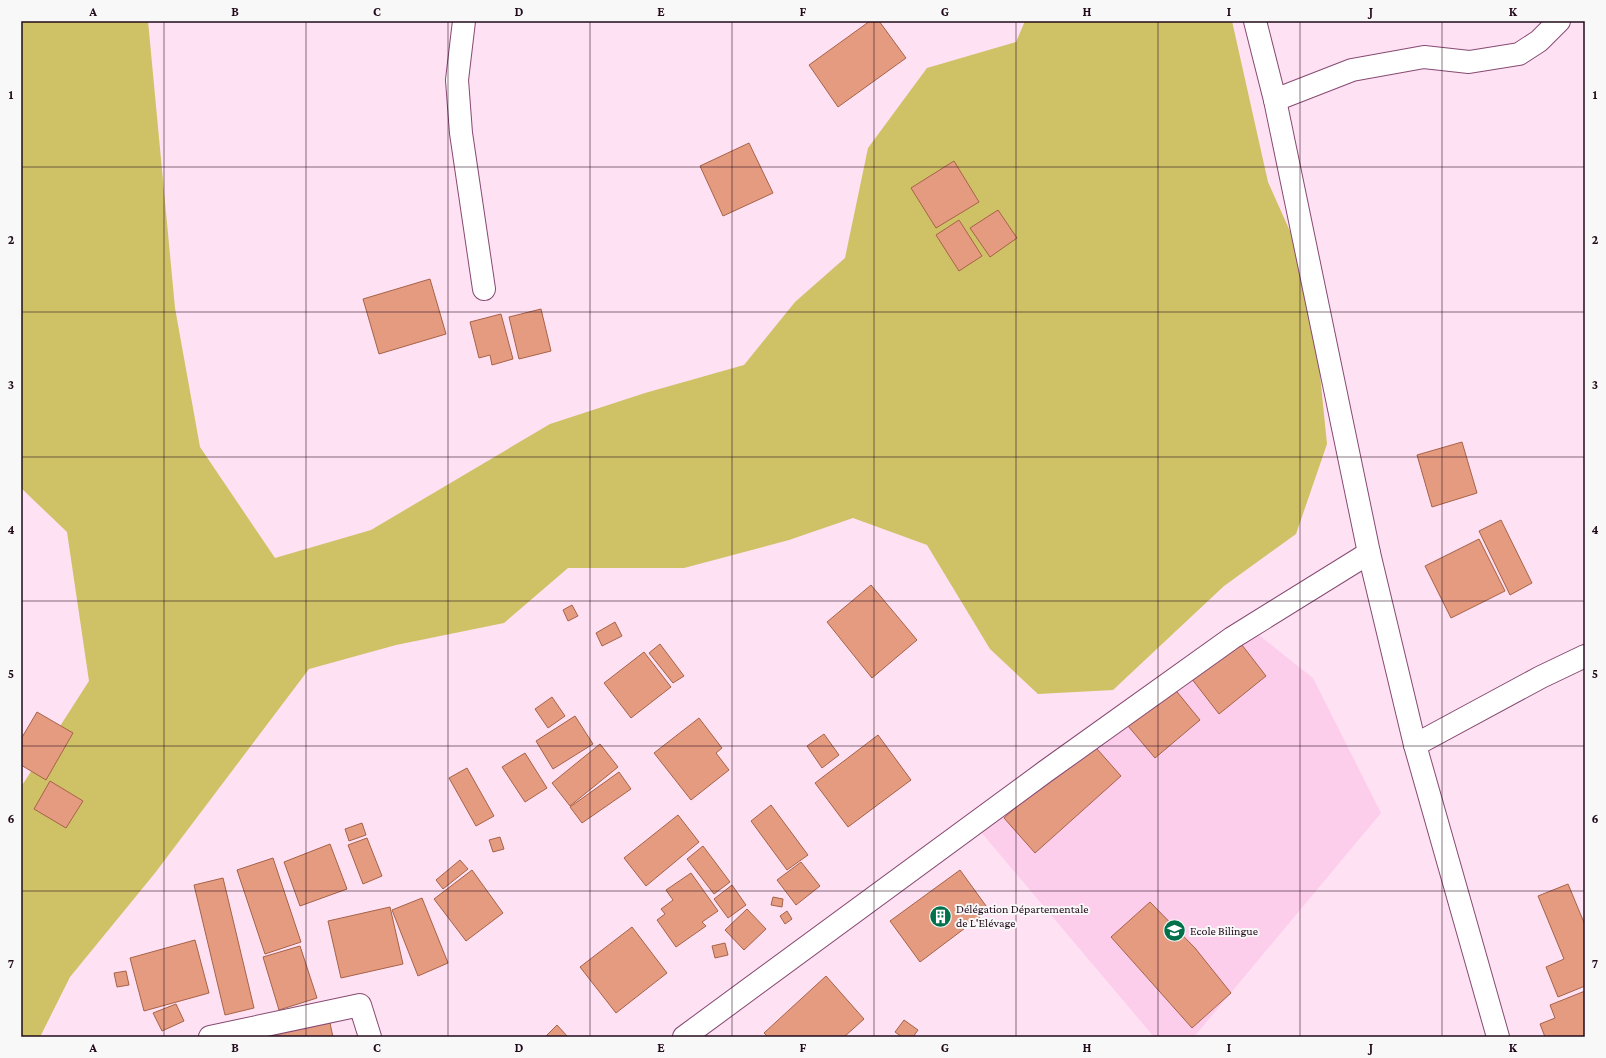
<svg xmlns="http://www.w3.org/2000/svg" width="1606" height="1058" font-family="'Crimson Pro',serif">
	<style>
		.built { fill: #fdceeb }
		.green { fill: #cec166 }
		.building { fill: #e59b80; stroke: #a76248 }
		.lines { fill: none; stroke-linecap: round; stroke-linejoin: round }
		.minor-casing { stroke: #874a72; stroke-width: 24 }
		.minor { stroke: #fff; stroke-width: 22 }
		.grid { fill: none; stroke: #220a1b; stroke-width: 1; stroke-opacity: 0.55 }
		.labels { text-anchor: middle; stroke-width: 4; stroke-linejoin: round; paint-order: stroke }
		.poi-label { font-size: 12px; fill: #220a1b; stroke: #f8f8f8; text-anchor: start }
		.neatline { fill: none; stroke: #220a1b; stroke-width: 1.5 }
		.grid-label { font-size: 13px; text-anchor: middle; font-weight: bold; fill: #220a1b }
	</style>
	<rect width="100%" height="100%" fill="#fee1f3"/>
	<polygon class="built" points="1246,625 1313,678 1381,813 1194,1037 1154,1037 975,825"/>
	<polygon class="green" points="21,21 148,21 175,308 200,447 275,558 371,530 550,424 645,393 744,365 795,302 845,258 868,148 927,68 1016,42 1025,21 1232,21 1268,182 1310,276 1327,444 1296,534 1224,586 1113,690 1038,694 990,649 927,545 853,518 789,540 684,568 568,568 504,623 396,645 309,669 155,873 70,977 40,1037 21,1037 21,787 89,681 67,532 21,488"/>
	<g class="building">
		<polygon points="870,21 879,21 906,58 838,107 809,65"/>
		<polygon points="749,143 773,193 723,216 700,166"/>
		<polygon points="954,161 979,202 936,228 911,188"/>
		<polygon points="998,210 1017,238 990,257 970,228"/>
		<polygon points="959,220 982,256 959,271 936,235"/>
		<polygon points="430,279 446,334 379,354 363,299"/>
		<polygon points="541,309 551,351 519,359 509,317"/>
		<polygon points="501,314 513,359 492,365 490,355 479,358 470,322"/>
		<polygon points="1462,442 1477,493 1432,507 1417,455"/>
		<polygon points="1501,520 1532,583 1510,595 1479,531"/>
		<polygon points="1479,539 1505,591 1451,618 1425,566"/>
		<polygon points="871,585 917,640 872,678 827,622"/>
		<polygon points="572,605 578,616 568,621 563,610"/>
		<polygon points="615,622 622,636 602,646 596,633"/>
		<polygon points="1235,636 1266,676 1219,714 1188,674"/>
		<polygon points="660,644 684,676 673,683 649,653"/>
		<polygon points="644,652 671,687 631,718 604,683"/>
		<polygon points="1173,687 1200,720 1155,758 1128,726"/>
		<polygon points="552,697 565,716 548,728 535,709"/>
		<polygon points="37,712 73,733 46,780 21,765 21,739"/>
		<polygon points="575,716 593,744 553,769 536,741"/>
		<polygon points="699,718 722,748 716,753 729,770 691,800 654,753"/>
		<polygon points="824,734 839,755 822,768 807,746"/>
		<polygon points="878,735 911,780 848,827 815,783"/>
		<polygon points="1090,741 1121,776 1035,853 1004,818"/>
		<polygon points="600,744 618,767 570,806 552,783"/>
		<polygon points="525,753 547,788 525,802 502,767"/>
		<polygon points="467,768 494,816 476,826 449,778"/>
		<polygon points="619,772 631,789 582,823 570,807"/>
		<polygon points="50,781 83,801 66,828 34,809"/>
		<polygon points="771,805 808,855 787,870 751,821"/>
		<polygon points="678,815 699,842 646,886 624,858"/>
		<polygon points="362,823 366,835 349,841 345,829"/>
		<polygon points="500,837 504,849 493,852 489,840"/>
		<polygon points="367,838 382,876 363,884 348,845"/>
		<polygon points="330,844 347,889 300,906 284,862"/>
		<polygon points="703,846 730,882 714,894 687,859"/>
		<polygon points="273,858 301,942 265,954 237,870"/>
		<polygon points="460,860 468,869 443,889 436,880"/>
		<polygon points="801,862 820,886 796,905 777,880"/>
		<polygon points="472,870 503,913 466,941 434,899"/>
		<polygon points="960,870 989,910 920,962 890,921"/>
		<polygon points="691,873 718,911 702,922 706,926 676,947 657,920 665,914 661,909 673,900 666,890"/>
		<polygon points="223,878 254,1008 225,1015 194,885"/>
		<polygon points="1568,884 1585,925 1585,986 1558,997 1546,967 1564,959 1538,896"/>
		<polygon points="732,885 746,905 728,918 714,899"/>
		<polygon points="773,897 783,899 782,907 771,905"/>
		<polygon points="422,898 448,963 418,976 392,910"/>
		<polygon points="1150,902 1195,948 1231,993 1192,1028 1111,937"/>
		<polygon points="390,907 403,964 341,978 328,921"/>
		<polygon points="747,909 766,929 744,950 725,930"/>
		<polygon points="787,911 792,919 785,924 780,916"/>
		<polygon points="632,927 667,973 616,1013 580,967"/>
		<polygon points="195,940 209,993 144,1011 130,958"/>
		<polygon points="725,943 728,955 715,958 712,946"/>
		<polygon points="300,946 317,998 279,1010 263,957"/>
		<polygon points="126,971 129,985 117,987 114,973"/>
		<polygon points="826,976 864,1019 844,1037 768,1037 764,1033"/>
		<polygon points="1585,991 1585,1037 1545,1037 1540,1024 1555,1018 1550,1005"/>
		<polygon points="176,1004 184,1021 162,1031 153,1013"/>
		<polygon points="904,1020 918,1030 913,1037 902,1037 895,1032"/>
		<polygon points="330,1023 333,1037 252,1037"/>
		<polygon points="557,1025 568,1037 545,1037"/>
	</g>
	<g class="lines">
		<defs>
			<g id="minor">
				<polyline points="464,21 457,80 461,133 484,289"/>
				<polyline points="1255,21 1275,100 1369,553 1415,745 1498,1037"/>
				<polyline points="1275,100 1352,70 1424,57 1469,62 1519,54 1539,41 1559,21"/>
				<polyline points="1415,745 1541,677 1585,656"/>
				<polyline points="210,1037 360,1005 370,1037"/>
				<polyline points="684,1037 1046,771 1232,638 1369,553"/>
			</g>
		</defs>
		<use href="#minor" class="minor-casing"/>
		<use href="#minor" class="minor"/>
	</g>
	<path class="grid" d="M164,21V1037M306,21V1037M448,21V1037M590,21V1037M732,21V1037M874,21V1037M1016,21V1037M1158,21V1037M1300,21V1037M1442,21V1037M21,167H1585M21,312H1585M21,457H1585M21,601H1585M21,746H1585M21,891H1585"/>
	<defs>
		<symbol id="building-disc" viewBox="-11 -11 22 22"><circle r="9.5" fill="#00714a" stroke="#f8f8f8"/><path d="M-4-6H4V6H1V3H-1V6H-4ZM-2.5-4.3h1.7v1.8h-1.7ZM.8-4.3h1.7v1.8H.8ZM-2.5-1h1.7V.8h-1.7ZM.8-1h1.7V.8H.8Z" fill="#fff"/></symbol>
		<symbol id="school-disc" viewBox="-11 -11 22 22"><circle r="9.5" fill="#00714a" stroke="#f8f8f8"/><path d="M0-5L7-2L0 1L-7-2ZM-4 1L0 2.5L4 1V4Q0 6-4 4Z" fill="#fff"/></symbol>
	</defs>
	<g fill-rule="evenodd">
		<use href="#building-disc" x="928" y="904" width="25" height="25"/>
		<use href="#school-disc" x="1162" y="918" width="25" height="25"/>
	</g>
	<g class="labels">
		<g class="poi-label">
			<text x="956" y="913">Délégation Départementale<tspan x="956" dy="14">de L'Elévage</tspan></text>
			<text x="1190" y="935">Ecole Bilingue</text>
		</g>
	</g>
	<rect width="1606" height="1058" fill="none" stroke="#f8f8f8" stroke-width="44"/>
	<rect x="22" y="22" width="1562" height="1014" class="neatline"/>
	<g class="grid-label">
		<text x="93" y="16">A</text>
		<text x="235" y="16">B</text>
		<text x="377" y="16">C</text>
		<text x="519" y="16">D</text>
		<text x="661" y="16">E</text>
		<text x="803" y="16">F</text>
		<text x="945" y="16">G</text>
		<text x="1087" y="16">H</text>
		<text x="1229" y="16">I</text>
		<text x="1371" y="16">J</text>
		<text x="1513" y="16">K</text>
		<text x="11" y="99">1</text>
		<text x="1595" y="99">1</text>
		<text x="11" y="244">2</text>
		<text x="1595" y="244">2</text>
		<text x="11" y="389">3</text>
		<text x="1595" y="389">3</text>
		<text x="11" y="534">4</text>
		<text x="1595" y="534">4</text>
		<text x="11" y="678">5</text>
		<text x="1595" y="678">5</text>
		<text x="11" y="823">6</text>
		<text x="1595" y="823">6</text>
		<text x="11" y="968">7</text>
		<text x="1595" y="968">7</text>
		<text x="93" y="1052">A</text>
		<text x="235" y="1052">B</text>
		<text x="377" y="1052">C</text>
		<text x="519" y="1052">D</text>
		<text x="661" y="1052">E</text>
		<text x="803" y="1052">F</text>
		<text x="945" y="1052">G</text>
		<text x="1087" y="1052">H</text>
		<text x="1229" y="1052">I</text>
		<text x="1371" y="1052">J</text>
		<text x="1513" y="1052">K</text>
	</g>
</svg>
